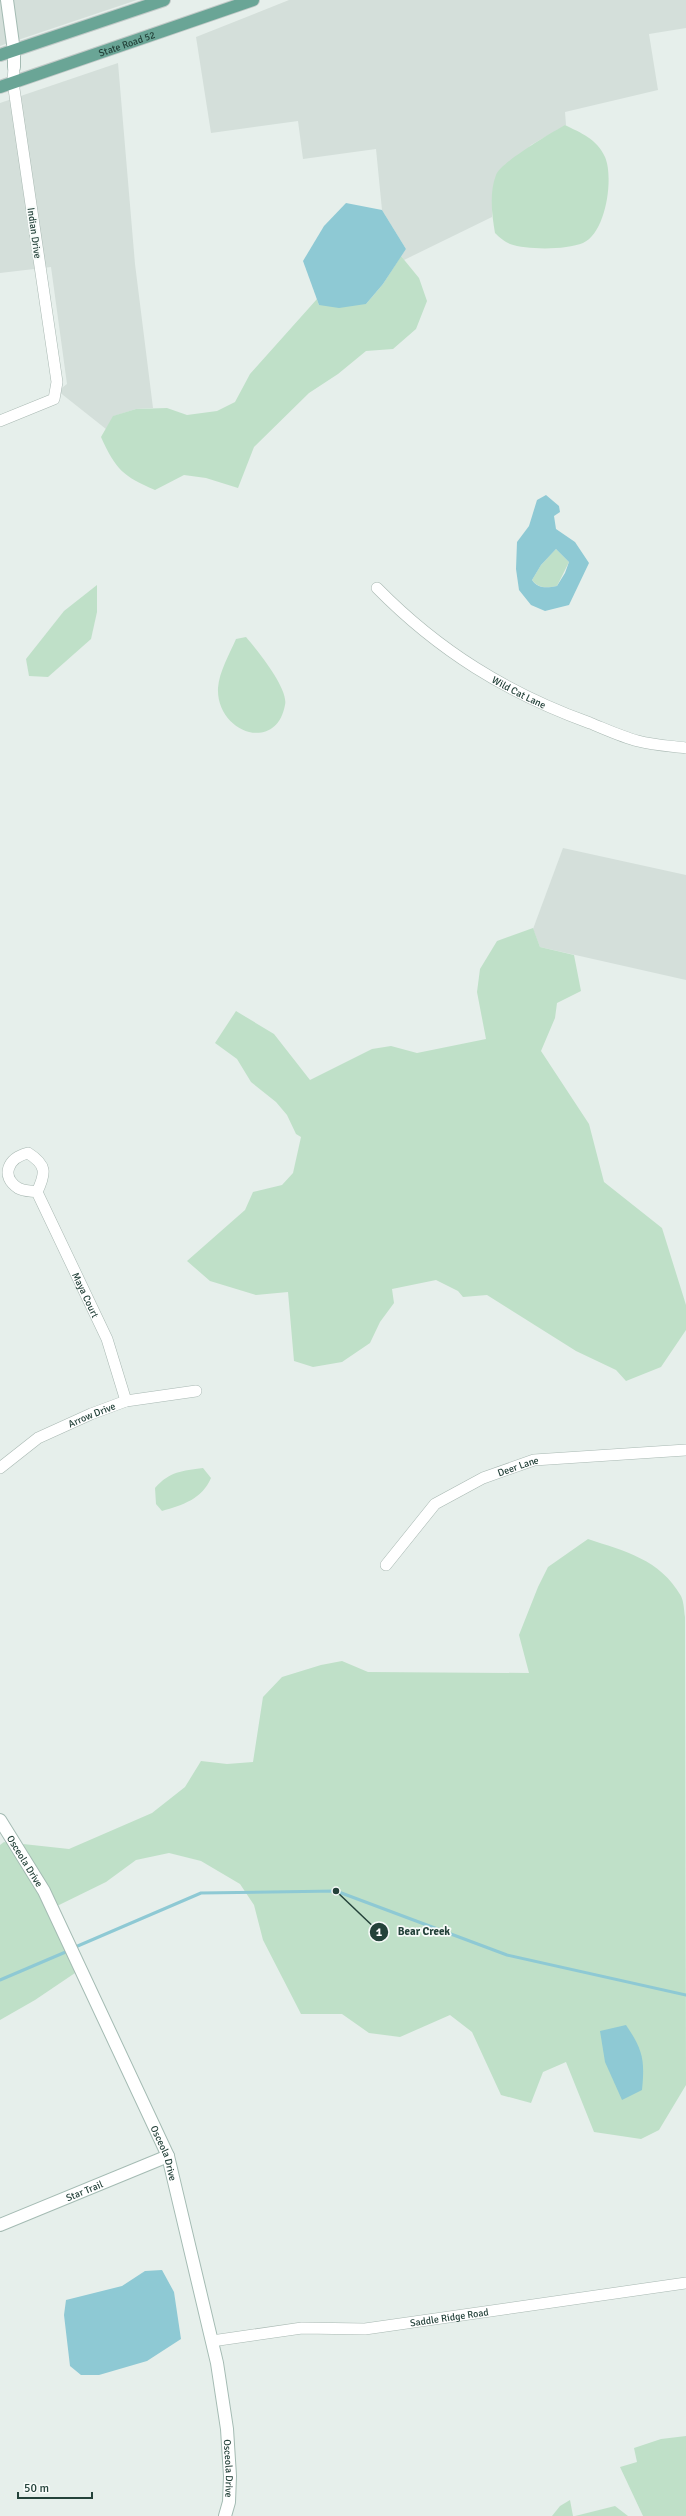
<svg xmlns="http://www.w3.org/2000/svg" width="686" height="2516" font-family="Signika,sans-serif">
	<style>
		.built { fill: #d4dfda }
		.green { fill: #bfe0c8 }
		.water { fill: #8ec9d4; fill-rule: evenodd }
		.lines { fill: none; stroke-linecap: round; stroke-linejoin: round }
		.stream { stroke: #8ec9d4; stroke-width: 3 }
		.street-casing { stroke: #a8b8b2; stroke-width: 12 }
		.secondary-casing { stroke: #a4bbb3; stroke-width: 14 }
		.primary-casing { stroke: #c2cac8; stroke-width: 14 }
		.street { stroke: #fff; stroke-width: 11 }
		.secondary { stroke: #fff; stroke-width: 12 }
		.primary { stroke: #6aa596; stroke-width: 12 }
		.labels { text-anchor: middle; stroke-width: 3.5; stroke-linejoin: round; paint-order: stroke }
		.street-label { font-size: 10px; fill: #24423a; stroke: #f7fbf9 }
		.leader { fill: none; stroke: #24423a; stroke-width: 1.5 }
		.callout-dot { fill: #24423a; stroke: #f7fbf9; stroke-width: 1.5 }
		.mark-label { font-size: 12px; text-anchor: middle; font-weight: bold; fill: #fff }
		.callout-label { font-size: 11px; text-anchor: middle; font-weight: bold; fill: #24423a; stroke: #f7fbf9; stroke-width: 3.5; stroke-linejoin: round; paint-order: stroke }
	</style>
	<rect width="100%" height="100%" fill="#e6efeb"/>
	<g class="built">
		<polygon points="0,0 2,0 8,43 0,46"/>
		<polygon points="12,0 137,0 18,40"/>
		<polygon points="289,0 686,0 686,28 649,34 658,90 565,112 566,125 531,145 493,191 492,217 404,260 401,256 406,249 382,210 376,149 303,159 298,121 211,133 196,37"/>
		<polygon points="118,63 135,264 153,408 136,409 114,416 106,429 58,391 67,384 51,267 0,273 0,103"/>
		<polygon points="563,848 686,875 686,980 540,947 533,929"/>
	</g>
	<g class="green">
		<path d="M565,125C581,133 597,139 605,157C614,178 606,233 583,243C566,250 527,250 510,244C505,242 499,237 495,233C492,215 489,193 496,175C501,162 551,133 565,125Z"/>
		<path d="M401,256L419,278L427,301L416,329L393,349L366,351L338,374L309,393L254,447L238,488L206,478L184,475L155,490C123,476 116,470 101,437L113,416L136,409L167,408L187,415L217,411L235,402L250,374L317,299L319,305L366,304L383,284Z"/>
		<path d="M556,549L569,562L557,586C547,588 539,589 532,580L541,565Z"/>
		<polygon points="97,585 97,612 91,639 48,677 29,676 26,659 64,611"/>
		<path d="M246,637C257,650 289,689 285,705C276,754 216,732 218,688C219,672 230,653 236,639Z"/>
		<polygon points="533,928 540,947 574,955 581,991 557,1003 555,1018 541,1051 589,1124 604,1182 662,1228 686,1305 686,1330 661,1367 626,1381 616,1370 576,1351 487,1295 463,1297 458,1291 436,1280 392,1289 394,1303 380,1322 370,1343 342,1362 313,1367 294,1361 288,1292 256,1295 210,1281 187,1261 245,1210 253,1192 282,1185 293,1173 301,1137 296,1134 287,1115 276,1102 251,1082 237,1059 215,1043 236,1011 274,1034 310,1080 372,1049 391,1046 417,1053 486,1039 477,992 480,969 497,941"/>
		<path d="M203,1468L211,1478C202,1499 183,1505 162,1511L156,1504L155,1488C170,1471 182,1471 203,1468Z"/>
		<path d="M588,1539C624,1551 660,1559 681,1596C684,1602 684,1611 685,1617L686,2085L659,2130L641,2139L594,2132L566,2062L543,2072L531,2103L501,2095L472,2032L450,2015L400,2037L369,2033L342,2014H301L263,1940L254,1905L240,1884L201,1861L169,1853L136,1860L106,1882L57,1906L23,1844L69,1849L152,1813L185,1787L201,1761L227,1764L253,1762L263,1697L282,1677L321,1665L342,1661L368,1672L529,1673L519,1635L538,1587L548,1567Z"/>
		<polygon points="4,1842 10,1843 40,1894 75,1973 35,2000 0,2020 0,1845"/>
		<polygon points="686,2436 686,2516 643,2516 620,2467 637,2462 634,2448 661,2439"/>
		<polygon points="570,2500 573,2516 552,2516 560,2506"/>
		<polygon points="615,2506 628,2516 575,2516"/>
	</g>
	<g class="water">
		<polygon points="346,203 382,210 406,249 383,284 366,304 339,308 319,305 303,261 324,226"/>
		<path d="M546,495L559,506L560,512L554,516L556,529L575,542L589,563L569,605L545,611L531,605L519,590L516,569L517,542L529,526L537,500ZM556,549L569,562L565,573L557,586C547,588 538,589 532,580L541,565Z"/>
		<path d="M626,2025C643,2050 645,2060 642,2090L622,2100L605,2062L600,2031Z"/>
		<polygon points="162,2270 174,2292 181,2339 147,2361 99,2375 81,2375 70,2366 64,2315 66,2300 122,2286 145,2271"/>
	</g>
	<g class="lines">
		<g class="stream">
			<polyline points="73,1948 201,1893 336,1891 507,1955 686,1995"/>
			<polyline points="0,1980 68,1951"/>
		</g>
		<defs>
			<g id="street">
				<polyline points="0,421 54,399 57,382 13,82 14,67"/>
				<path id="s1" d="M377,588C439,651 507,693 590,723C605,729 622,737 638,741C653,745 670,746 686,748"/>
				<path id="s2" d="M37,1192C46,1173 47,1165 28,1153C8,1158 0,1176 18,1188C23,1191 31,1191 37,1192L107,1339L126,1401"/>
				<path id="s3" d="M0,1468L38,1438L91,1414L126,1401L196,1391"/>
				<path id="s4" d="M386,1565L435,1504L483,1478L534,1460L686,1450"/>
				<path id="s5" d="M212,2341L302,2328L365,2329L686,2283"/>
			</g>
			<g id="secondary">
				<polyline points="7,0 14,51 14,67"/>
				<path id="s6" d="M0,1820L44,1891L168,2156L217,2363L227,2429L230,2476L229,2502L225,2516"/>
				<path id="s7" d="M0,2225L168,2156"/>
			</g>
			<g id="primary">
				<polyline points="0,55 164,0"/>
				<path id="s8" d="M0,87L253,0"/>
			</g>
		</defs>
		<use href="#street" class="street-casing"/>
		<use href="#secondary" class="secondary-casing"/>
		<use href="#primary" class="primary-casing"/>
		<use href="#street" class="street"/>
		<use href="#secondary" class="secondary"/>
		<use href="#primary" class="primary"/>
	</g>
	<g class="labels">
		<g class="street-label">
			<text dy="4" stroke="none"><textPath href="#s8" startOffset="134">State Road 52</textPath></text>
			<text transform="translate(35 233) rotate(82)" y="4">Indian Drive</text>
			<text dy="4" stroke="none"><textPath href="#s1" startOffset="177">Wild Cat Lane</textPath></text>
			<text dy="4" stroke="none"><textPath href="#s2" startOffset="229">Maya Court</textPath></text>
			<text dy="4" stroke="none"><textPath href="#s3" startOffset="107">Arrow Drive</textPath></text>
			<text dy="4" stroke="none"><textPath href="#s4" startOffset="170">Deer Lane</textPath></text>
			<text dy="4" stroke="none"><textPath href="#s6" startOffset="48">Osceola Drive</textPath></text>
			<text dy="4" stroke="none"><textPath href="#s6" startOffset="372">Osceola Drive</textPath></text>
			<text dy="4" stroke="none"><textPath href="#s7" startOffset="91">Star Trail</textPath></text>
			<text dy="4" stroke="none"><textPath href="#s5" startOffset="239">Saddle Ridge Road</textPath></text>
			<text dy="4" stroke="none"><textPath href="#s6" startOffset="695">Osceola Drive</textPath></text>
		</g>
	</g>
	<path class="leader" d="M336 1891L379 1932"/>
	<g class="callout-dot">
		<circle cx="336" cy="1891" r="4"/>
		<circle cx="379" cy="1932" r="10"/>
	</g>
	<g class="mark-label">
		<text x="379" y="1936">1</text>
	</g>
	<g class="callout-label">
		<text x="424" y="1935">Bear Creek</text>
	</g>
	<path d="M18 2492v6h74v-6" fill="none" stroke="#24423a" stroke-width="2"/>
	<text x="24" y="2492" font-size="12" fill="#24423a" stroke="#f7fbf9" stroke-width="3" paint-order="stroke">50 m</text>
</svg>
